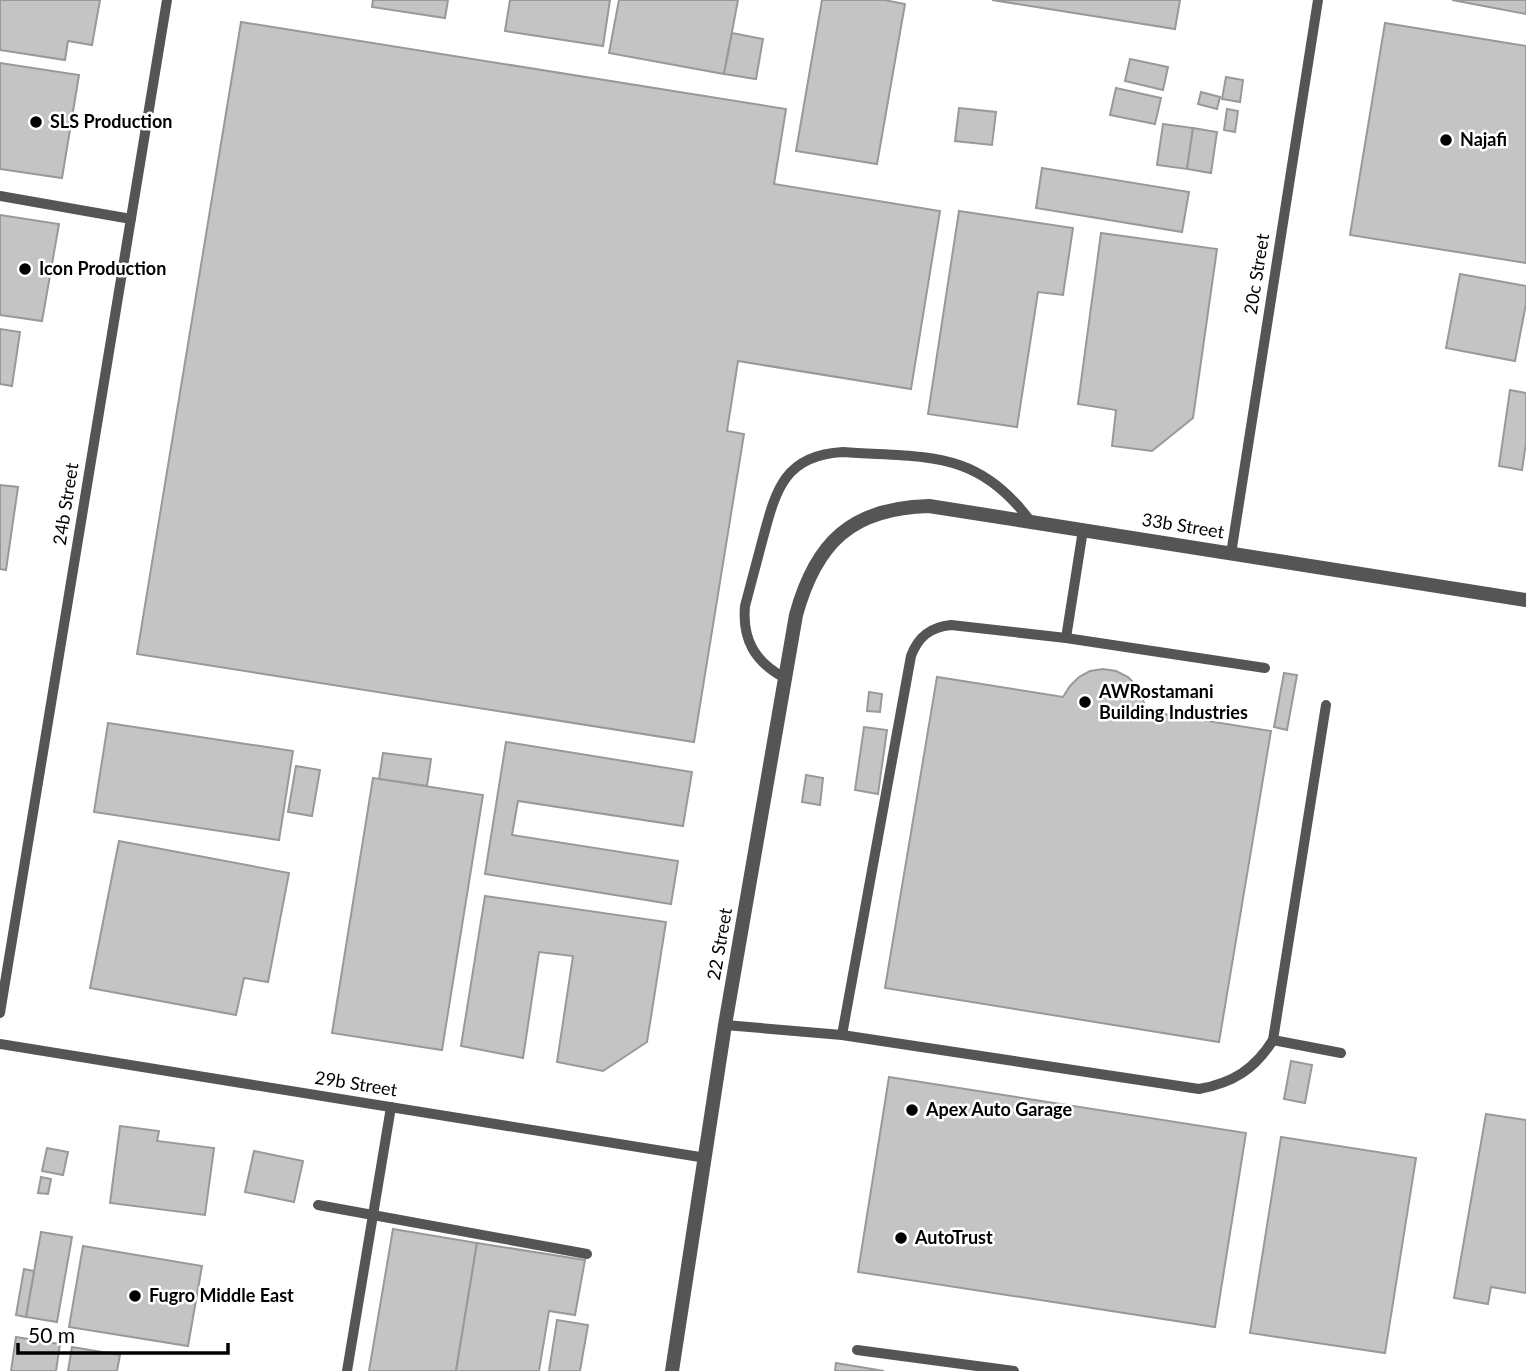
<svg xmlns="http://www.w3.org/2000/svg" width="1526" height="1371" font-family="Lato,sans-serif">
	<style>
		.building { fill: #c4c4c4; stroke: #999; stroke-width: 2 }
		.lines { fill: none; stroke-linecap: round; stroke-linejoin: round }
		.lane { stroke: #555; stroke-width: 10 }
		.street { stroke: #555; stroke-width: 14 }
		.poi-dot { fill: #000; stroke: #fff; stroke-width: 2.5 }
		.labels { text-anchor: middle; stroke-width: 5; stroke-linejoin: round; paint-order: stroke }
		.poi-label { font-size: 18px; font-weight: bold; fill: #000; stroke: #fff; text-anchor: start }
		.street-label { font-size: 18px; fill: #000; stroke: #fff }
	</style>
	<rect width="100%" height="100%" fill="#fff"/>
	<g class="building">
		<polygon points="0,0 100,0 92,45 68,41 65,60 0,50"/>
		<polygon points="373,0 448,0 445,18 372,7"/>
		<polygon points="510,0 610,0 603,46 505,31"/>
		<polygon points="619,0 738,0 724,74 609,53"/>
		<polygon points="822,0 884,0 905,4 877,164 796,151"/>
		<polygon points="992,0 1180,0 1175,29"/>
		<polygon points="1452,0 1526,0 1526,14"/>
		<polygon points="241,22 786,109 774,184 940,211 911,389 738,361 727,431 744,434 694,742 137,654"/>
		<polygon points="1385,23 1526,46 1526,263 1350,235"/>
		<polygon points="732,33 763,39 756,79 724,74"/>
		<polygon points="1130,59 1168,67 1163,90 1125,81"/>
		<polygon points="0,63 79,75 62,178 0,169"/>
		<polygon points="1226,77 1243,80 1240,102 1222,99"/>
		<polygon points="1116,88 1161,98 1155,124 1110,115"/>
		<polygon points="1201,92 1220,97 1217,109 1198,104"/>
		<polygon points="959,108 996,112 992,145 955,141"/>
		<polygon points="1227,109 1238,111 1235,132 1224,130"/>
		<polygon points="1163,124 1193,128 1187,169 1157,165"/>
		<polygon points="1193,128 1217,132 1211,173 1187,169"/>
		<polygon points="1042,168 1189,192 1182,232 1036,208"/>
		<polygon points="959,211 1073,228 1063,295 1038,292 1017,427 928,414"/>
		<polygon points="0,215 59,224 42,321 0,315"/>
		<polygon points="1101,233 1217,249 1193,418 1152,451 1112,446 1116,410 1078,404"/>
		<polygon points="1460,274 1526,286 1526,304 1515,361 1446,348"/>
		<polygon points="0,329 20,332 12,386 0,384"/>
		<polygon points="1510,390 1526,393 1526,443 1522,470 1499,466"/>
		<polygon points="0,485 18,487 6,570 0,569"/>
		<polygon points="1103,669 1116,671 1128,677 1137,686 1143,698 1145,711 1271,731 1219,1042 885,988 937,677 1063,697 1070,686 1079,677 1090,671"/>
		<polygon points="1284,673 1297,675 1287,730 1274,727"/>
		<polygon points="869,692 882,694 880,712 867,711"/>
		<polygon points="108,723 293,751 279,840 94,812"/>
		<polygon points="864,727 887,730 878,794 855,790"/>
		<polygon points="506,742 692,772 683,826 518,801 512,835 678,861 671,904 485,874"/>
		<polygon points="383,753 431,759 427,786 379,779"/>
		<polygon points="296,766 320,770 312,816 288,812"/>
		<polygon points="806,775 823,778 820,805 802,802"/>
		<polygon points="373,778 483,795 442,1050 332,1033"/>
		<polygon points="119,841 289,873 268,982 244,978 236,1015 90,988"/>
		<polygon points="485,896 666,922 647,1042 603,1071 557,1062 573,956 539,952 523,1058 461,1046"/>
		<polygon points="1291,1061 1312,1065 1305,1103 1284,1099"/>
		<polygon points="889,1077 1246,1133 1215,1327 858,1272"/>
		<polygon points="1486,1114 1526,1120 1526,1293 1491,1287 1488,1304 1454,1298"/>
		<polygon points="120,1126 159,1131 157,1141 214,1148 205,1215 110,1203"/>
		<polygon points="1281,1137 1416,1158 1385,1353 1250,1333"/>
		<polygon points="47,1148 68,1152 63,1175 42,1171"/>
		<polygon points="254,1151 303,1161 294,1202 245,1192"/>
		<polygon points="41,1177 51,1179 48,1194 38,1193"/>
		<polygon points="393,1229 477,1243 456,1371 369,1371"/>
		<polygon points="41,1232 72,1237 57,1322 26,1317"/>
		<polygon points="477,1243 585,1260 575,1315 549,1311 539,1371 456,1371"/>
		<polygon points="83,1246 202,1266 188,1346 69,1327"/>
		<polygon points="24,1269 34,1271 26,1317 16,1315"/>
		<polygon points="557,1320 588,1325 580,1371 549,1371"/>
		<polygon points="16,1337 60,1344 56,1371 11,1371"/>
		<polygon points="72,1347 120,1355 117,1371 68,1371"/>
		<polygon points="836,1363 884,1371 835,1371"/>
	</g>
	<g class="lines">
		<g class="lane">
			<polyline points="0,196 131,219"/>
			<polyline points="1231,554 1318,0"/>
			<polyline points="1066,638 1083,530"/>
			<path d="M785,678C755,662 742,640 745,606C751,583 757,561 763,538C776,489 785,455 843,452C925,458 977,448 1031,522"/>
			<polyline points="0,1013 167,0"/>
			<path d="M725,1025L842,1035L1199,1089C1233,1083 1255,1069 1273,1040L1326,705"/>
			<path d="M842,1035L911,656C918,637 930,627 951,625L1066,638L1265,668"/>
			<polyline points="1273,1040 1341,1053"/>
			<polyline points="0,1044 706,1158"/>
			<polyline points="318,1205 587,1254"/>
			<polyline points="857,1350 1014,1371"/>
			<polyline points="347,1371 391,1107"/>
		</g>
		<path class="street" d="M672,1371L725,1025L796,615C816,542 852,508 929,506L1526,600"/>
	</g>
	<g class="poi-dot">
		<circle cx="36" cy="122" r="7"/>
		<circle cx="1446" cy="140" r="7"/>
		<circle cx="25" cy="269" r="7"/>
		<circle cx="1085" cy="702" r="7"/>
		<circle cx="912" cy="1110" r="7"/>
		<circle cx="901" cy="1238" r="7"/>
		<circle cx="135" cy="1296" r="7"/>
	</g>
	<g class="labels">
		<g class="poi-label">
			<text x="50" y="128">SLS Production</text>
			<text x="1460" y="146">Najafi</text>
			<text x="39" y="275">Icon Production</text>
			<text x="1099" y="698">AWRostamani<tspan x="1099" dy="21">Building Industries</tspan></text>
			<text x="926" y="1116">Apex Auto Garage</text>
			<text x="915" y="1244">AutoTrust</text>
			<text x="149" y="1302">Fugro Middle East</text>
		</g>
		<g class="street-label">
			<text transform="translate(1257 274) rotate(-81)" y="6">20c Street</text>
			<text transform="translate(66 504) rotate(-81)" y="6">24b Street</text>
			<text transform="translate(1183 526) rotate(9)" y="6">33b Street</text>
			<text transform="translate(720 944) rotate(-80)" y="6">22 Street</text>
			<text transform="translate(356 1084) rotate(9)" y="6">29b Street</text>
		</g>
	</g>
	<path d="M18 1343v10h210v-10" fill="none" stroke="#000000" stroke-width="3.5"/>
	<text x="28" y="1343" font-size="21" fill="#000000" stroke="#ffffff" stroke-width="5" paint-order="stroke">50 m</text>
</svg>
